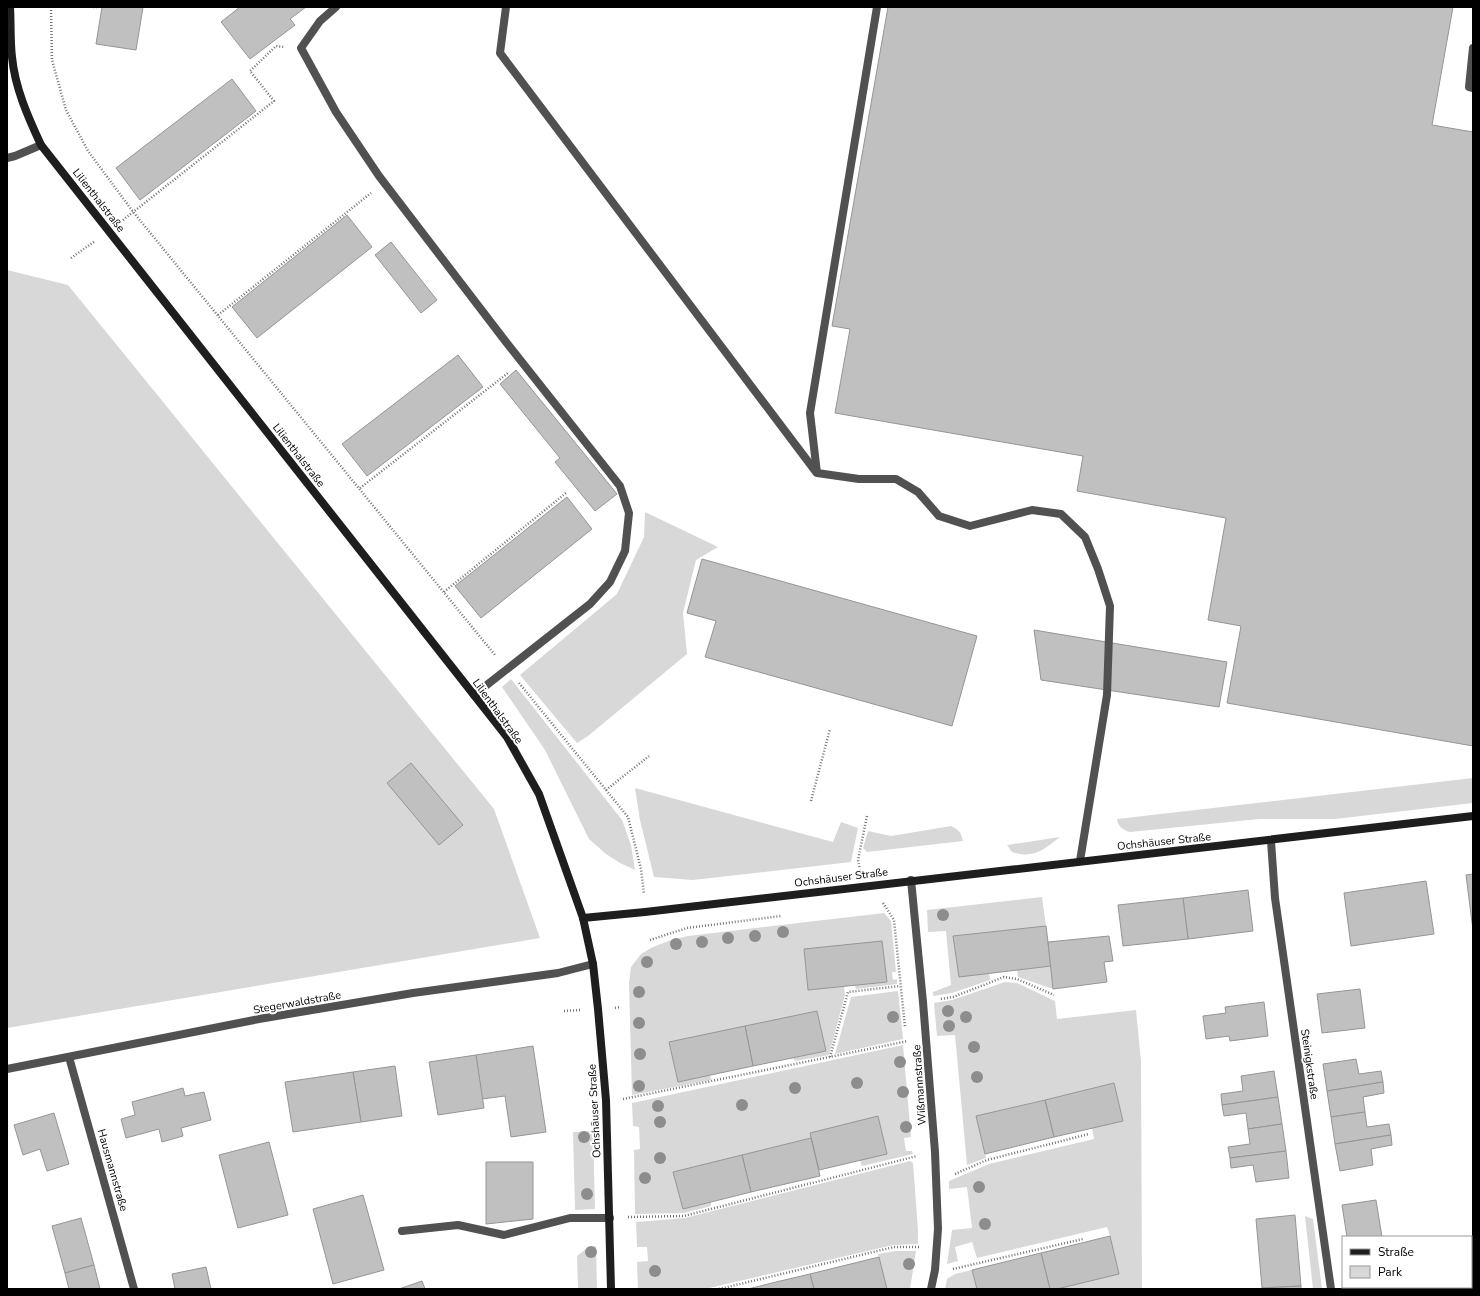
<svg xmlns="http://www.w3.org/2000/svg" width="1480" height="1296" font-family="'Nunito Sans',sans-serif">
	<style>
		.green { fill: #d8d8d8 }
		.building { fill: #c0c0c0; stroke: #959595 }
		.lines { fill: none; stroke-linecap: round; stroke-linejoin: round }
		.path { stroke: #737373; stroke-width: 2.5; stroke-dasharray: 1 2; stroke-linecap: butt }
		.lane { stroke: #515151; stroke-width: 8 }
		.street { stroke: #515151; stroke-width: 8 }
		.secondary { stroke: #1e1e1e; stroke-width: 8 }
		.tree { fill: #8d8d8d }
		.labels { text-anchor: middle; stroke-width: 4; stroke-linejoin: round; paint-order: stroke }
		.street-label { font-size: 11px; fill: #000; stroke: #fff }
	</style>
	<rect width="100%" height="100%" fill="#fff"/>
	<g class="green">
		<polygon points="7,270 68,285 494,809 540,938 7,1028"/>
		<polygon points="645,512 718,547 696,560 683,613 687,654 588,736 577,743 520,675 617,594 644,537"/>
		<polygon points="511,679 622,820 631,845 635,870 620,863 606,854 589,839 545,750 502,687"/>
		<path d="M1473,778V803L1335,819H1259L1130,832C1123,830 1118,827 1117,819Z"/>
		<polygon points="635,788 833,842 841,822 858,828 851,862 693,880 654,877 640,820"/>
		<path d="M951,826C959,830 961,832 963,841L867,852L863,848L868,831L891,836Z"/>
		<path d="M1060,837C1043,850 1034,859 1012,852L1007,845Z"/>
		<polygon points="1042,897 1046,926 953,936 959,976 989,973 990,980 952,993 933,996 933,992 951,985 946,931 928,932 927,910"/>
		<polygon points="884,913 891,921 896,972 892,972 893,980 897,979 897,984 856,989 855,985 887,982 882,941 804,950 808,990 844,986 845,995 829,1055 795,1061 793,1058 826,1051 817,1011 669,1042 678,1082 710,1075 711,1080 632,1095 629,983 631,967 641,954 653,947 671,940 688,936"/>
		<polygon points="1051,966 1053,989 1018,977 1017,970"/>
		<polygon points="1005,982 1017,983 1055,1001 1057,1019 1136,1010 1141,1061 1142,1289 1057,1289 1110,1236 1107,1227 977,1258 972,1242 955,1247 958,1261 947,1264 952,1230 972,1228 967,1187 949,1189 949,1181 989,1164 1094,1139 1092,1128 1123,1120 1114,1083 977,1116 986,1158 967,1165 955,1035 937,1036 934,1003 952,1000"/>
		<polygon points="898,991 903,1039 835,1054 851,997"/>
		<polygon points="903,1045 911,1137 904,1138 906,1151 912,1151 913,1154 862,1166 860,1160 887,1154 878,1116 810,1133 811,1138 674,1172 683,1209 711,1202 711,1206 684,1213 635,1214 634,1150 640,1149 639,1127 633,1126 632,1103"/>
		<polygon points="593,1131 595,1209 575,1210 573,1132"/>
		<polygon points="910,1161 913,1163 918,1230 918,1244 893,1245 705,1289 638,1289 637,1262 648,1261 647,1247 637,1247 636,1222 685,1218"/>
		<polygon points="1305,1216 1313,1219 1322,1289 1313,1289"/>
		<polygon points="596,1246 597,1289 578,1289 577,1256 586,1249"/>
		<polygon points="895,1251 916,1251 910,1289 887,1289 878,1254"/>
		<polygon points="972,1270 977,1289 945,1289 947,1279 955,1274"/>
	</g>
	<g class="building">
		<polygon points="102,7 143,7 136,50 96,44"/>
		<polygon points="240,7 306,7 290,19 295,25 250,59 221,22"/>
		<polygon points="888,7 1453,7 1432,125 1473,132 1473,746 1227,703 1241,626 1208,620 1226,518 1077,491 1083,456 835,413 850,329 832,326"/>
		<polygon points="232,79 256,111 140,200 116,168"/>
		<polygon points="347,215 372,247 257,338 232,307"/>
		<polygon points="391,242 437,300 421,313 375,255"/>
		<polygon points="458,355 483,387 367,476 342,444"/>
		<polygon points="516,370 617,494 595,511 555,462 560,458 500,384"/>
		<polygon points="567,497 592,529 481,618 455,586"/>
		<polygon points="702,559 977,636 952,726 705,657 716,621 687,613"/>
		<polygon points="1034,630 1227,662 1219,707 1041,680"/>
		<polygon points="411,763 463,825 439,845 387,783"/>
		<polygon points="1473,874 1473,930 1466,875"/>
		<polygon points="1426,881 1434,934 1351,946 1344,893"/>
		<polygon points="1248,890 1253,931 1188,939 1183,898"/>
		<polygon points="1183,898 1188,939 1123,946 1118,905"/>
		<polygon points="1046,926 1051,966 959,977 953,936"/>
		<polygon points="1109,936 1113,961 1104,962 1107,982 1053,989 1048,942"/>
		<polygon points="882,941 887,982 808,990 804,949"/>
		<polygon points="1360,989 1365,1028 1322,1033 1317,994"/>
		<polygon points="1264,1002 1268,1036 1230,1041 1229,1036 1206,1039 1203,1016 1226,1013 1225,1007"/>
		<polygon points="817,1011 826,1051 753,1066 745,1026"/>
		<polygon points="745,1026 753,1066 678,1082 669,1042"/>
		<polygon points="533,1046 546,1132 511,1137 505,1096 482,1099 476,1055"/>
		<polygon points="476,1055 484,1108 438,1115 429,1062"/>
		<polygon points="1356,1059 1359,1074 1381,1071 1383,1082 1327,1091 1323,1064"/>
		<polygon points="395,1066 402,1116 361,1122 353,1072"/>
		<polygon points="1274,1071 1278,1097 1222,1105 1221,1094 1243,1091 1241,1076"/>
		<polygon points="353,1072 361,1122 293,1132 285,1082"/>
		<polygon points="1383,1082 1384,1093 1363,1097 1365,1112 1331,1117 1327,1091"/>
		<polygon points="1114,1083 1123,1121 1054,1137 1045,1100"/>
		<polygon points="183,1088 185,1096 204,1092 211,1120 181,1128 183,1136 162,1142 159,1129 126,1138 121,1119 135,1115 132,1102"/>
		<polygon points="1278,1097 1282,1124 1248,1129 1246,1113 1224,1116 1222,1105"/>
		<polygon points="1045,1100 1054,1137 985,1154 976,1116"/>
		<polygon points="1365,1112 1367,1127 1389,1124 1391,1135 1335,1144 1331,1117"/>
		<polygon points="54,1113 69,1164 47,1171 40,1149 23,1155 14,1125"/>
		<polygon points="878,1116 887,1154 819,1170 810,1133"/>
		<polygon points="1282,1124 1286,1151 1230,1158 1228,1147 1250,1144 1248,1129"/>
		<polygon points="1391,1135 1392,1145 1371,1149 1373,1165 1340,1171 1335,1144"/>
		<polygon points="811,1138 820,1176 751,1192 742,1155"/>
		<polygon points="269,1142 288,1215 238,1228 219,1155"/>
		<polygon points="1286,1151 1289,1178 1256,1182 1253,1165 1231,1168 1230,1158"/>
		<polygon points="742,1155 751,1192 683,1209 673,1172"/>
		<polygon points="486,1162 533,1162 533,1219 486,1224"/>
		<polygon points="363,1195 384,1270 333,1284 313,1209"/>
		<polygon points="1376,1200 1382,1237 1347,1237 1342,1205"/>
		<polygon points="1295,1215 1301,1286 1262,1288 1256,1219"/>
		<polygon points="81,1218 94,1265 65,1273 52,1226"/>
		<polygon points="1110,1236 1119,1274 1057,1289 1050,1289 1041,1253"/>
		<polygon points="1041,1253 1050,1289 977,1289 972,1270"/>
		<polygon points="879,1257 887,1289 814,1289 810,1274"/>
		<polygon points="94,1265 100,1289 69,1289 65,1273"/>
		<polygon points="206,1267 211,1289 175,1289 172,1274"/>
		<polygon points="810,1274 814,1289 748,1289 776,1282"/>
		<polygon points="422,1281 425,1289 399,1289"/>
		<polygon points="1301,1286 1301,1289 1262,1289 1262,1288"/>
	</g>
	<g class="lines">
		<g class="path">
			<polyline points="51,7 52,60 66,110 88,151 134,213 495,655"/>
			<polyline points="93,7 99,7"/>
			<polyline points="123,220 274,101 250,71 276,46 284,47"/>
			<polyline points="71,258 95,241"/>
			<polyline points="218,315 371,193"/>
			<polyline points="360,488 508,373"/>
			<polyline points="444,592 566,493"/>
			<polyline points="519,683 628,817 641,869 644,894"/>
			<polyline points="606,790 649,756"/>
			<polyline points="811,801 830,729"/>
			<polyline points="860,870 858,860 867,816"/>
			<polyline points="883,903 894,920 905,1027"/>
			<polyline points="650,940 687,928 781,916"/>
			<polyline points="941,999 953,997 1004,977 1017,979 1054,995"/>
			<polyline points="615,1008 621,1007"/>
			<polyline points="564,1011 580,1010"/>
			<polyline points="830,1057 848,992 900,986"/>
			<polyline points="623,1099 908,1041"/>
			<polyline points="955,1174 987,1160 1089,1134"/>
			<polyline points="628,1217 684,1216 917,1156"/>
			<polyline points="953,1269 1083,1239"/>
			<polyline points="719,1289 894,1247 919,1247"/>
		</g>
		<g class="lane">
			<polyline points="336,7 320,21 301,48 336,112 379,176 506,342 620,486 629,513 625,551 610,582 590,604 474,695"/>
			<polyline points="506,7 500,53 816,472"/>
			<polyline points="877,7 810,413 817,473 859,479 896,479 918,492 939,516 970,526 1032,510 1061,514 1085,537 1098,569 1110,606 1107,695 1080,861"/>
			<polyline points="1473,48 1469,87 1473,88"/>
			<polyline points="402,1231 458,1225 504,1235 570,1218 610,1218"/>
		</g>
		<g class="street">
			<polyline points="7,158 15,156 41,145"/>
			<polyline points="1271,841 1275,898 1331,1289"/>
			<polyline points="911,880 923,1002 935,1152 938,1229 935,1270 931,1289"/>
			<polyline points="69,1057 134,1289"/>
			<polyline points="7,1069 259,1019 413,993 558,973 593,964"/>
		</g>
		<g class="secondary">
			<path d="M10,7C11,23 10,40 12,57C15,88 28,117 41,145L507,737L539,794L583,918L593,964L598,1009L606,1100L611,1289"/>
			<path d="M583,918L645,912C921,879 1197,850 1473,816"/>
		</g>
	</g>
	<g class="tree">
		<circle cx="943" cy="915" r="6"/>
		<circle cx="783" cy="932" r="6"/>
		<circle cx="755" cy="936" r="6"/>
		<circle cx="728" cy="938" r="6"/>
		<circle cx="702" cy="942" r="6"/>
		<circle cx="676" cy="944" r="6"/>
		<circle cx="647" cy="962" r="6"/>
		<circle cx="639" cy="992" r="6"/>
		<circle cx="948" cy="1011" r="6"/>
		<circle cx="893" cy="1017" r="6"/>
		<circle cx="966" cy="1017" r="6"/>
		<circle cx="639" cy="1023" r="6"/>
		<circle cx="949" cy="1026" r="6"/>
		<circle cx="974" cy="1047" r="6"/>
		<circle cx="640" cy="1054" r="6"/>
		<circle cx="900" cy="1062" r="6"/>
		<circle cx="977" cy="1077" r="6"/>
		<circle cx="857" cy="1083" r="6"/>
		<circle cx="639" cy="1086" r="6"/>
		<circle cx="795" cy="1088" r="6"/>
		<circle cx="903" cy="1092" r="6"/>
		<circle cx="742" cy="1105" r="6"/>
		<circle cx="658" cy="1106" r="6"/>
		<circle cx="660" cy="1122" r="6"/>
		<circle cx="906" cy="1127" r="6"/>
		<circle cx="584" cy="1137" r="6"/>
		<circle cx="660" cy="1158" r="6"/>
		<circle cx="645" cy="1178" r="6"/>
		<circle cx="979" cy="1187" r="6"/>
		<circle cx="587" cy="1194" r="6"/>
		<circle cx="985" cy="1224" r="6"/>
		<circle cx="591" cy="1252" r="6"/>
		<circle cx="909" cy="1264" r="6"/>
		<circle cx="655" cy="1271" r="6"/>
	</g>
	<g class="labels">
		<g class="street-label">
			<text transform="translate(99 200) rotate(52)" y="4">Lilienthalstraße</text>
			<text transform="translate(299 455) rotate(52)" y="4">Lilienthalstraße</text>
			<text transform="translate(498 711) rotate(54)" y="4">Lilienthalstraße</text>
			<text transform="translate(1164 841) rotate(-6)" y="4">Ochshäuser Straße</text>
			<text transform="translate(841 877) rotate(-7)" y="4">Ochshäuser Straße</text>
			<text transform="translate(297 1002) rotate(-10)" y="4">Stegerwaldstraße</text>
			<text transform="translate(1310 1064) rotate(82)" y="4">Steinigkstraße</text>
			<text transform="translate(919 1085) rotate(-94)" y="4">Wißmannstraße</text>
			<text transform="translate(594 1111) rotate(-93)" y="4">Ochshäuser Straße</text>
			<text transform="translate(113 1170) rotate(74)" y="4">Hausmannstraße</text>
		</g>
	</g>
	<rect width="1480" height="1296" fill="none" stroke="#000000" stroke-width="16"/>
	<rect x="1342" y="1236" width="130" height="52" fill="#ffffff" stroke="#999999"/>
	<rect x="1350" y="1249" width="20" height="6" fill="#1e1e1e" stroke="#999999"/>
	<text x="1378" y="1256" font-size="12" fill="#000000">Straße</text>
	<rect x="1350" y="1266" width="20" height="12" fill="#d8d8d8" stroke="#999999"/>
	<text x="1378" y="1276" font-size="12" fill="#000000">Park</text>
</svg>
